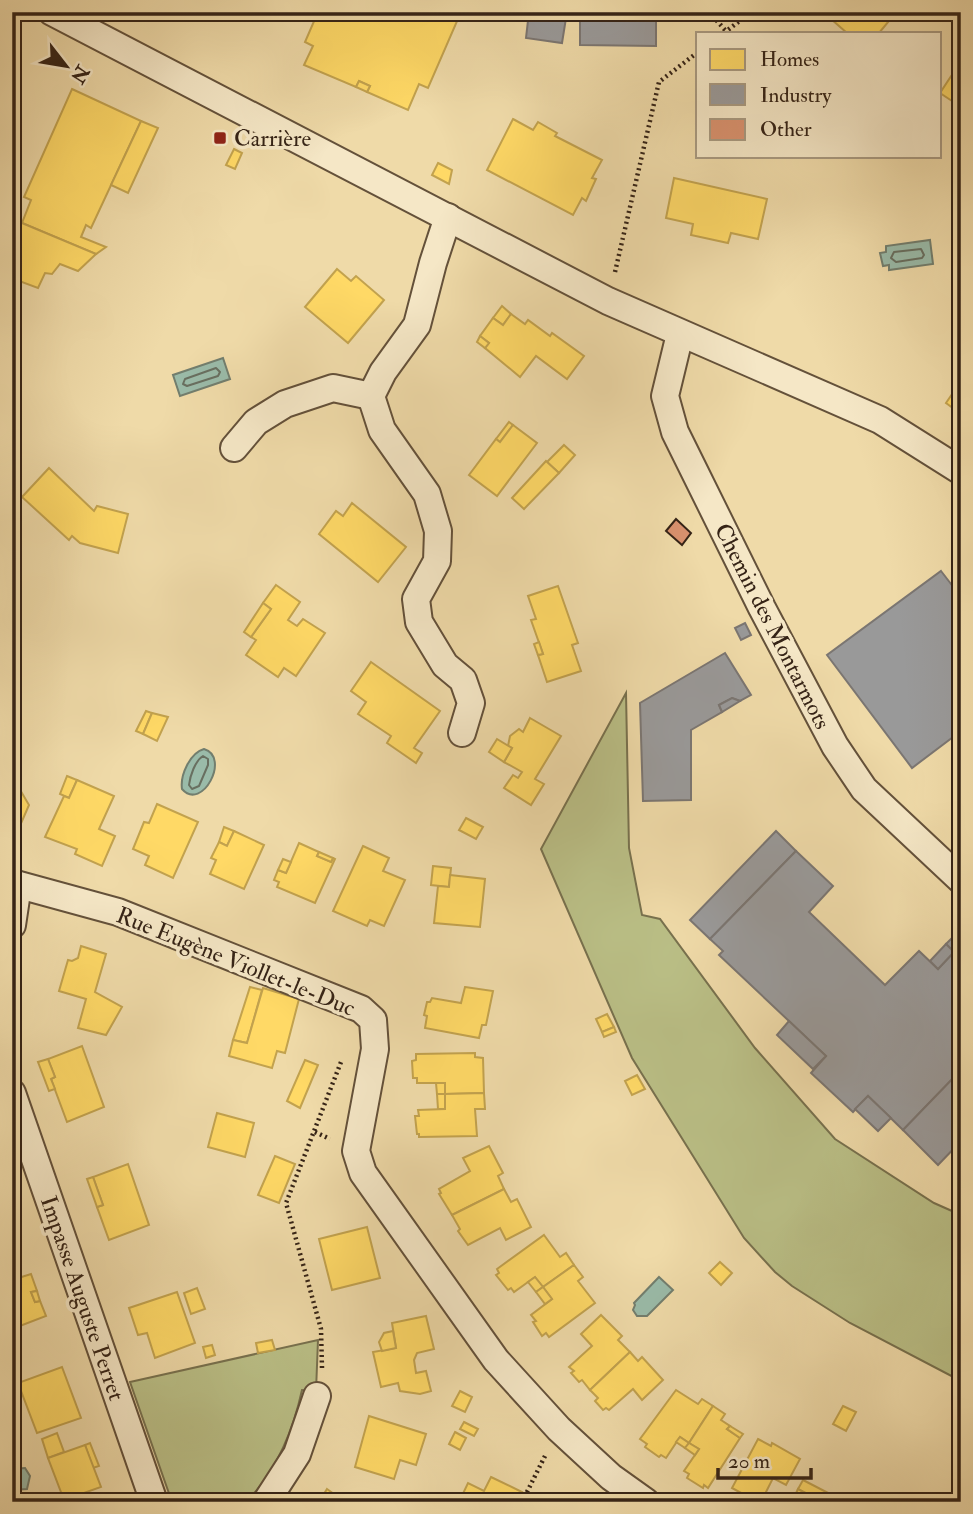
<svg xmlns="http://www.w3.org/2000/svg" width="973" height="1514" font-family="'IM FELL Double Pica',serif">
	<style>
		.green { fill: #babf86; stroke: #78714e; stroke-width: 2 }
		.water { fill: #9abba9; stroke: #727e6e; stroke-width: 2 }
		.homes { fill: #ffd966; stroke: #c2a24e; stroke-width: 2 }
		.industry { fill: #999; stroke: #7b7672; stroke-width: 2 }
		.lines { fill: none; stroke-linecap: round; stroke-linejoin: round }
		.shore { stroke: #686f60; stroke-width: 2 }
		.building { fill: #d9916e; stroke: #352316; stroke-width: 2 }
		.minor-casing { stroke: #64513a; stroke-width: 30 }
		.path { stroke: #352316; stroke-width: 4.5; stroke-dasharray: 2 3.5; stroke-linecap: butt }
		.minor { stroke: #f5e7c6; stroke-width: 26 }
		.poi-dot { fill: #8f2418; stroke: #f5e7c6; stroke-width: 2.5 }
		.labels { text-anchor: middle; stroke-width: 7; stroke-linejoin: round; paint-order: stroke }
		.poi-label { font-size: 23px; fill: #352316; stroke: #f5e7c6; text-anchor: start }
		.street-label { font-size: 23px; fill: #352316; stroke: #f5e7c6 }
	</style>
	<rect width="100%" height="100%" fill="#efdaa8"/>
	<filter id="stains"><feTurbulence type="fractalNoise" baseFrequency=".00286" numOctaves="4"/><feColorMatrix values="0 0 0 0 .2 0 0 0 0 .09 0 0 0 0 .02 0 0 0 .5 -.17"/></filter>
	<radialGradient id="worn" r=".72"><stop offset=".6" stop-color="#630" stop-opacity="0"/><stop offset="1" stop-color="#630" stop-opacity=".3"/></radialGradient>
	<g class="green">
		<polygon points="626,693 629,848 642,915 660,919 755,1048 835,1139 934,1203 961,1215 961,1381 850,1323 792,1286 775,1272 744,1238 632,1058 541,849"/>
		<path d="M318,1340L316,1391L302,1390C293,1431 277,1471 246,1502H172L130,1382Z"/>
	</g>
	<g class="water">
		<polygon points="930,240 933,264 889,270 889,265 883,266 880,253 886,252 886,246"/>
		<polygon points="223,358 230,379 180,396 173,375"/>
		<path d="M204,749C231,757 202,812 182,789C180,775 190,753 204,749Z"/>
		<polygon points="659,1277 673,1290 647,1316 637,1316 633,1310 635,1305 634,1303"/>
		<polygon points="25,1468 30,1476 27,1489 12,1490 12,1469"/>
	</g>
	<g class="homes">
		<polygon points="318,12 461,12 428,88 419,84 408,110 367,92 370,86 359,81 356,87 304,65 313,46 305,42"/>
		<polygon points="823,12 890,12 894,15 879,33 847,33"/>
		<polygon points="961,61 961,107 940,93"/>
		<polygon points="359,81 370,86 367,92 356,87"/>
		<polygon points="72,89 141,121 91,228 86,225 81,237 106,247 96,254 22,223 31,200 24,197"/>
		<polygon points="513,119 533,130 538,122 557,133 555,136 602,160 592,178 596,179 586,201 582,198 573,215 487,170"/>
		<polygon points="141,121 158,128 128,193 111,185"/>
		<polygon points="234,149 242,153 235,169 226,165"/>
		<polygon points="438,163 452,170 449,184 432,175"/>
		<polygon points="674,178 767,199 758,239 731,233 728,243 691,235 693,224 666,218"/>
		<polygon points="17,220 22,223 96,254 78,271 60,264 52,274 45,273 38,288 19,281 20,278 12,275 12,231"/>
		<polygon points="337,269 351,281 356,276 384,300 348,343 305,307"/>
		<polygon points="502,306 511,314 503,325 493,318"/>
		<polygon points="511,314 525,324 528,320 550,336 552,333 584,356 567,379 536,356 520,377 485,348 489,343 480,336 493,318 503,325"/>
		<polygon points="480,336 489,343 485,348 477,342"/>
		<polygon points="961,381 961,414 946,403"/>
		<polygon points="509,422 513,425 500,442 496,439"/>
		<polygon points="513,425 537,443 497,496 469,475 496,439 500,442"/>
		<polygon points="564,445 575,455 559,473 547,462"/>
		<polygon points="546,461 559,473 524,509 512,498"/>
		<polygon points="49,468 94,511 97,506 128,514 118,553 80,543 72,536 69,540 22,497"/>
		<polygon points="352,503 406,547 378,582 319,534 336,511 343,516"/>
		<polygon points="276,585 300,602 288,620 297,626 303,619 325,633 296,676 284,668 278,677 246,655 256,640 251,637 271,609 263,603"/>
		<polygon points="558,586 578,643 572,645 581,671 547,682 538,655 543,654 531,620 536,619 528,596"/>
		<polygon points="263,603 271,609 251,637 244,632"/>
		<polygon points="539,642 543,654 538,655 534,644"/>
		<polygon points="371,662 440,711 414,748 422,753 416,763 387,743 391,736 358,714 366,702 351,691"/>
		<polygon points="146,711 152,713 143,734 136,731"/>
		<polygon points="152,713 168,717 157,741 143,734"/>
		<polygon points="530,718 561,736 535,779 544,784 531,805 504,788 513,775 518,778 522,772 504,762 512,748 508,746 510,736 519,729 523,732"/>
		<polygon points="497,739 512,748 504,762 489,752"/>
		<polygon points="12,776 29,805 16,835 12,829"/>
		<polygon points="67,776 77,780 69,798 60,794"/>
		<polygon points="77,780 114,796 99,829 115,836 102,866 75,854 77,849 45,837 64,796 69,798"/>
		<polygon points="157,804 198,822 173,878 145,865 149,856 133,849 144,822 149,823"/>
		<polygon points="466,818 483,827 476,839 459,830"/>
		<polygon points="224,827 234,831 227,846 219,842"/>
		<polygon points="234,831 264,845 244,889 210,874 216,860 211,858 219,842 227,846"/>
		<polygon points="299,843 319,852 317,856 331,862 333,858 335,859 315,903 277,887 279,882 274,880 278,870 286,873"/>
		<polygon points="363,846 389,858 383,871 405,880 384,926 370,920 367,926 333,911"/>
		<polygon points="319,852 333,858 331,862 317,856"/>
		<polygon points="283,859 291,862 286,873 278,870"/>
		<polygon points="433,866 451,868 449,887 431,885"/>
		<polygon points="450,875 485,879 480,927 434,923 438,886 449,887"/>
		<polygon points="81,946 106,954 95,992 122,1007 106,1035 78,1028 86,999 59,991 68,960 72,961 78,958"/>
		<polygon points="250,987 262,990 247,1043 233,1040"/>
		<polygon points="465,987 493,991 486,1025 482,1025 479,1038 425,1028 427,1016 424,1015 427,1002 430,1002 432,998 461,1003"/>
		<polygon points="263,988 299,999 285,1053 277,1051 272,1068 229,1056 233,1040 247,1043"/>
		<polygon points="607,1014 614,1027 602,1032 596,1019"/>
		<polygon points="614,1027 616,1032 604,1037 602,1032"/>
		<polygon points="82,1046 104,1107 67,1122 51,1079 55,1077 48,1059"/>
		<polygon points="475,1053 475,1057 483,1058 484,1093 445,1094 445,1083 417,1083 417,1078 413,1078 412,1061 416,1060 416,1054"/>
		<polygon points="48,1059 55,1077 51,1079 55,1089 49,1091 38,1062"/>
		<polygon points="305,1060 318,1065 300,1108 287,1101"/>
		<polygon points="637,1075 645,1089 632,1095 625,1081"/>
		<polygon points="436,1083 445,1083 445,1094 437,1094"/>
		<polygon points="484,1093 485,1109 475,1109 477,1136 419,1137 419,1134 417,1134 415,1116 419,1116 418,1110 445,1109 445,1094"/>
		<polygon points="437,1094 445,1094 445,1109 438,1109"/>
		<polygon points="217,1113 254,1123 245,1157 208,1147"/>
		<polygon points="489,1146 503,1173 498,1176 504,1189 452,1215 439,1194 441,1193 439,1189 470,1171 463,1158"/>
		<polygon points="275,1156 295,1164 279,1203 258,1195"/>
		<polygon points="128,1164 149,1225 109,1240 97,1207 103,1205 93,1177"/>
		<polygon points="93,1177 103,1205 97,1207 87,1179"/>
		<polygon points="504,1189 511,1202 517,1199 531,1227 506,1240 500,1228 468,1245 458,1231 460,1229 452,1215"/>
		<polygon points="367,1227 380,1278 332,1290 319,1239"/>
		<polygon points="544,1235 560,1257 566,1253 574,1265 543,1287 535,1277 514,1292 511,1288 508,1290 496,1275 499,1273 497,1269"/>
		<polygon points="720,1262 732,1273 721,1285 709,1273"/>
		<polygon points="574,1265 583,1277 578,1281 595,1303 549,1337 546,1333 542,1336 533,1322 536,1321 531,1315 552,1299 543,1287"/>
		<polygon points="31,1274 37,1291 31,1292 35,1302 40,1301 46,1316 12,1329 12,1280"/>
		<polygon points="535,1277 543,1287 536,1292 528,1282"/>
		<polygon points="543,1287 552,1299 545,1304 536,1292"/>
		<polygon points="197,1288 205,1309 191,1314 184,1293"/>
		<polygon points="37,1291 40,1301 35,1302 31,1292"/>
		<polygon points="177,1292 195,1343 155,1358 147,1333 138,1335 129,1308"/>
		<polygon points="601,1315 622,1336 618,1340 630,1352 590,1390 582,1380 579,1382 571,1373 574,1371 569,1367 592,1346 581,1334"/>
		<polygon points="426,1316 434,1349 417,1353 414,1360 416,1373 426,1371 431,1391 420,1394 400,1391 398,1383 381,1387 373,1352 396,1348 392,1323"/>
		<polygon points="393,1331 396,1348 382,1351 379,1342 384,1333"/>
		<polygon points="272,1340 275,1350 258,1353 256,1343"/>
		<polygon points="212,1345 215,1355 206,1358 203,1347"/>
		<polygon points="630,1352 638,1361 642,1357 663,1380 642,1400 633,1389 609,1410 606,1408 603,1410 595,1401 598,1398 590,1390"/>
		<polygon points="62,1367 81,1418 37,1433 18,1383"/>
		<polygon points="676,1390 698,1404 702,1399 713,1406 689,1443 680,1437 666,1458 661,1455 659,1457 645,1447 647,1444 640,1439"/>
		<polygon points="460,1391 472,1397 465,1412 452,1406"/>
		<polygon points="713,1406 725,1414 721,1420 730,1426 727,1429 740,1438 708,1488 704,1485 703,1488 687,1478 689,1474 684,1471 699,1449 689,1443"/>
		<polygon points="843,1406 856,1412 846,1431 833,1424"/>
		<polygon points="369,1416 426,1434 416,1465 400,1460 394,1479 355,1467"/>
		<polygon points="464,1422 478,1429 474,1436 460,1429"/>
		<polygon points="730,1426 743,1434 740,1438 727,1429"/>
		<polygon points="455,1432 466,1438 460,1450 449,1444"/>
		<polygon points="57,1433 64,1452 48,1458 42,1439"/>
		<polygon points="680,1437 689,1443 685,1448 676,1442"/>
		<polygon points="758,1439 771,1446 772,1443 800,1459 786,1485 773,1478 761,1502 750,1502 744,1498 745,1495 732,1488"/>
		<polygon points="90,1443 99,1466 93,1468 85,1445"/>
		<polygon points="689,1443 699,1449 695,1455 685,1448"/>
		<polygon points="85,1445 101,1487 64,1500 48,1458"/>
		<polygon points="491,1477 522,1492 517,1502 459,1502 468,1483 484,1491"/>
		<polygon points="803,1480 836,1497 834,1502 823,1502 798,1489"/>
		<polygon points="327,1489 345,1502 319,1502"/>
		<polygon points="798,1489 803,1492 823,1502 792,1502"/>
	</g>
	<g class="industry">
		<polygon points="529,12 566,18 562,43 526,38"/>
		<polygon points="580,19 656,20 656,46 580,45"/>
		<polygon points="941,571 961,597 961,731 912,768 827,655"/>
		<polygon points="745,623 751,635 741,640 735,628"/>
		<polygon points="725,653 751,695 740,701 732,698 719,705 722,712 691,730 691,800 643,801 640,703"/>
		<polygon points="732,698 740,701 722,712 719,705"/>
		<polygon points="776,831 796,851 710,939 690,920"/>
		<polygon points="796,851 833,886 809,912 885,985 919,951 938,969 954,952 946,944 958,932 961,935 961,1070 903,1130 868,1096 853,1112 811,1073 826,1056 719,955 723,951 710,939"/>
		<polygon points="946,944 954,952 938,969 930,961"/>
		<polygon points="789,1021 826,1056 813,1069 777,1035"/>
		<polygon points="961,1070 961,1141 938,1165 903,1130"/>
		<polygon points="868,1096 891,1118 878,1131 855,1109"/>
	</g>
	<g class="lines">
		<g class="shore">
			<polygon points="921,249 924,255 922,258 896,262 891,258 894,252"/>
			<polygon points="216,368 220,372 218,376 187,386 183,384 185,379"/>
			<path d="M203,756L208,759V765L199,786L192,789L189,785C190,776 195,761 203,756Z"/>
		</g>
	</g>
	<polygon class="building" points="676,519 691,533 682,545 666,531"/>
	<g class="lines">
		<defs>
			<g id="minor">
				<polyline points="52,12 608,301 880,420 961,471"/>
				<polyline points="680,334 665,396 675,432 762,608 835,746 864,789 961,880"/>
				<polyline points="371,396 382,430 427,494 438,531 437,561 416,599 419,622 445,665 463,680 471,703 462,733"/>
				<polyline points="234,448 256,422 285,404 333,388 371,396 383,372 417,325 433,263 448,217"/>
				<polyline points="12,883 118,912 361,1009 373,1020 375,1049 356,1151 363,1173 496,1360 559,1429 611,1477 646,1502"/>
				<polyline points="12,925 18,885"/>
				<polyline points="12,1093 154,1502"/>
				<polyline points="266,1502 297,1454 317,1396"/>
			</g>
		</defs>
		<use href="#minor" class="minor-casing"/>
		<g class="path">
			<polyline points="709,12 726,31"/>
			<polyline points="724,33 751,12"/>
			<polyline points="615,272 659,82 698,52"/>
			<polyline points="315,1132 330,1139"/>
			<polyline points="322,1368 321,1329 286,1203 341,1062"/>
			<polyline points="522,1502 545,1456"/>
		</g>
		<use href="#minor" class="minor"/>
	</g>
	<rect class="poi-dot" x="213" y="131" width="14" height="14" rx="3.5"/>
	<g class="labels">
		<g class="poi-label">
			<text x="234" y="146">Carrière</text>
		</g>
		<g class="street-label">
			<text transform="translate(773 626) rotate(63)" y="8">Chemin des Montarmots</text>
			<text transform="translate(236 961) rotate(22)" y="8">Rue Eugène Viollet-le-Duc</text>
			<text transform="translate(83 1298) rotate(71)" y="8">Impasse Auguste Perret</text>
		</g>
	</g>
	<rect width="973" height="1514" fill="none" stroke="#efdaa8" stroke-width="42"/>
	<rect x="14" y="14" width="945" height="1486" fill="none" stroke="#352316" stroke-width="3.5"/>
	<rect x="21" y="21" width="931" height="1472" fill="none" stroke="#352316" stroke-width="2"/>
	<rect x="696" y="32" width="245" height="126" fill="#f5e7c6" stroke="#a89980" stroke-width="2"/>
	<rect x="710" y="49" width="35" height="21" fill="#ffd966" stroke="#a89980" stroke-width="2"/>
	<text x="760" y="66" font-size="21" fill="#352316">Homes</text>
	<rect x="710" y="84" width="35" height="21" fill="#999999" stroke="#a89980" stroke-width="2"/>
	<text x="760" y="102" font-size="21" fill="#352316">Industry</text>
	<rect x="710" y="119" width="35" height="21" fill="#d9916e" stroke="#a89980" stroke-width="2"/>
	<text x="760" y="136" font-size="21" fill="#352316">Other</text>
	<g transform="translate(66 66) rotate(121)" stroke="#f5e7c6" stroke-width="5" paint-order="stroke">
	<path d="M0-5L12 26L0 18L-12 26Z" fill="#352316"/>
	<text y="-10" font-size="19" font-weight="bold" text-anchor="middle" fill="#352316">N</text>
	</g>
	<path d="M718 1468v10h93v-10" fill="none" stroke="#352316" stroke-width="3.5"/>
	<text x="728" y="1468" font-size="21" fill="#352316" stroke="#f5e7c6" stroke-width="5" paint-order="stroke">20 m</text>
	<rect width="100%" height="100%" filter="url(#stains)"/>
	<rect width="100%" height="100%" fill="url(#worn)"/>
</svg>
